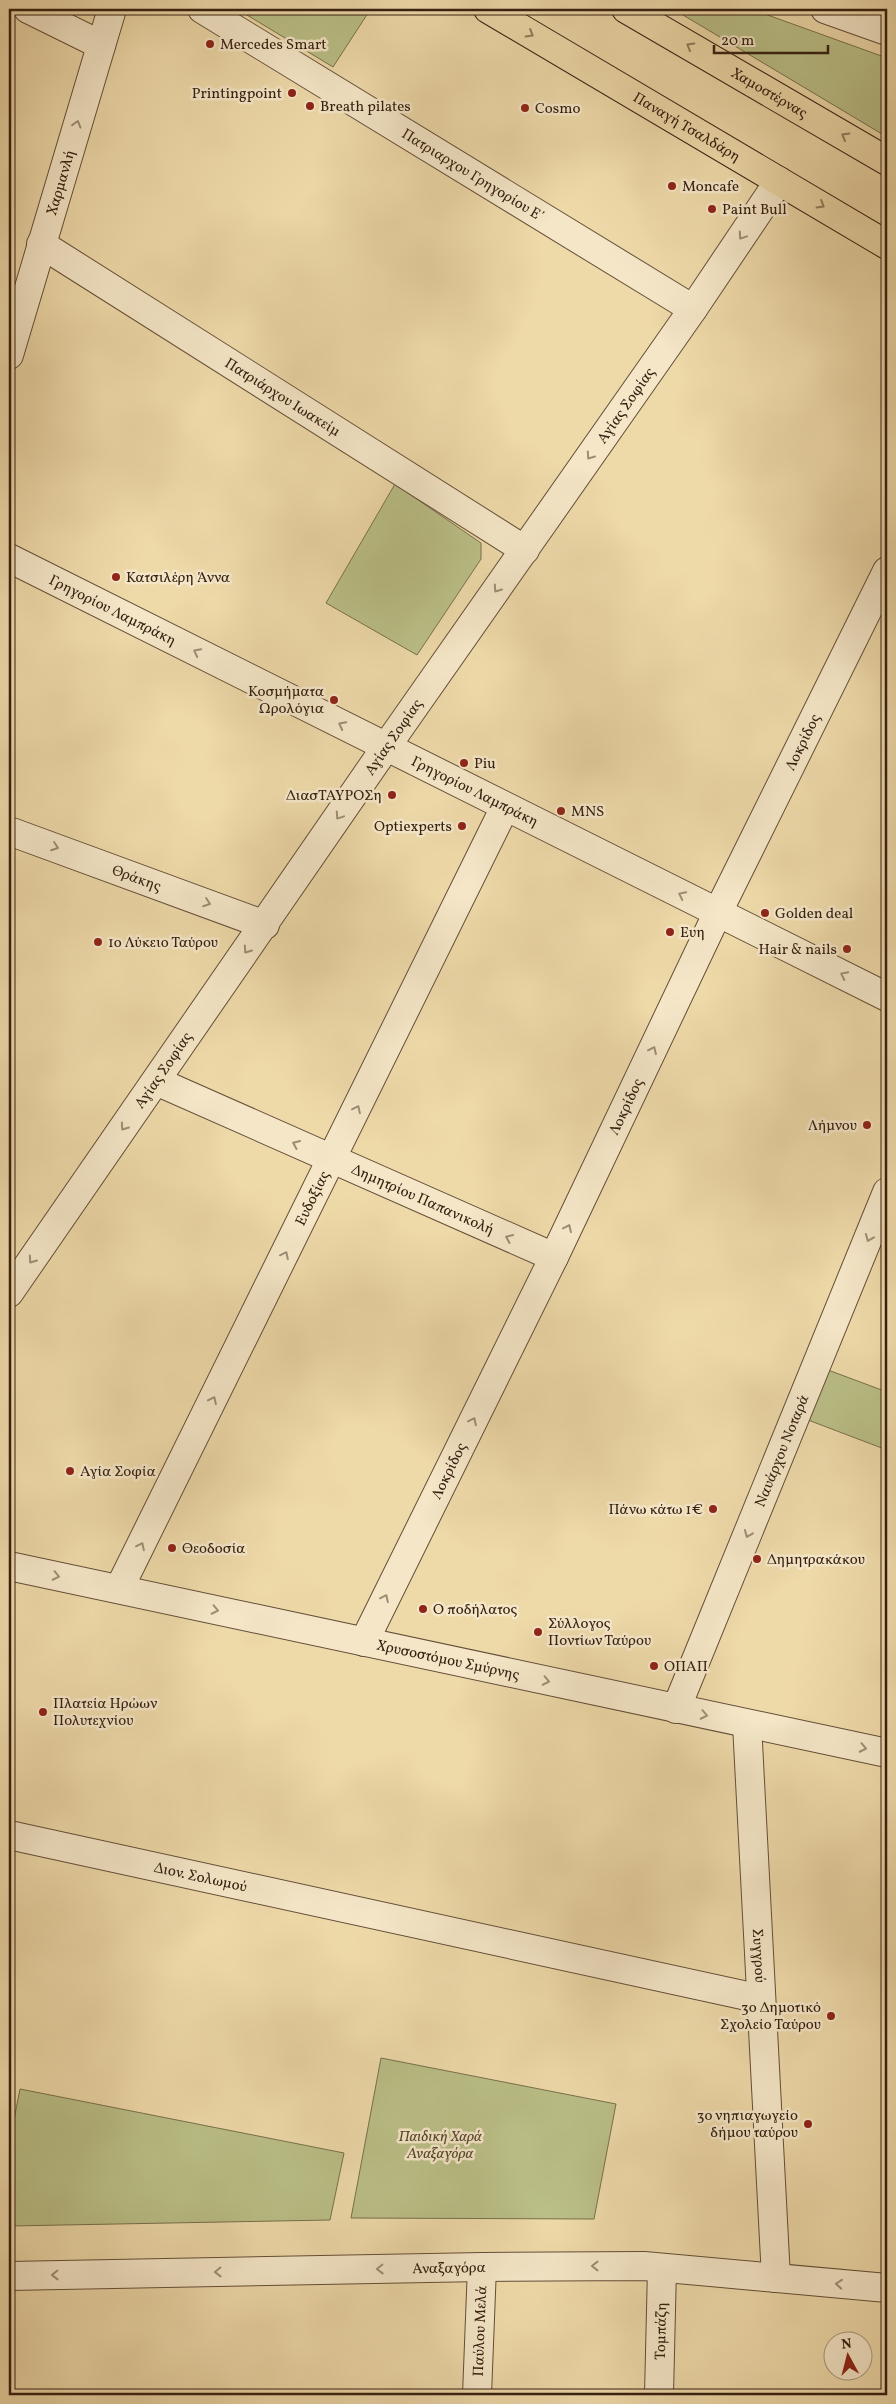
<svg xmlns="http://www.w3.org/2000/svg" width="896" height="2404" font-family="Vollkorn,serif">
	<style>
		.green { fill: #babf87; stroke: #78704c }
		.lines { fill: none; stroke-linecap: round; stroke-linejoin: round }
		.minor-casing { stroke: #644e38; stroke-width: 30 }
		.major-casing { stroke: #362012; stroke-width: 30 }
		.minor { stroke: #f4e6c7; stroke-width: 28 }
		.major { stroke: #eed9a9; stroke-width: 28 }
		.oneway { stroke: #927c5e }
		.oneway2 { stroke: #9e8d76 }
		.poi-dot { fill: #8f2418; stroke: #f4e6c7; stroke-width: 2 }
		.labels { text-anchor: middle; stroke-width: 5; stroke-linejoin: round; paint-order: stroke }
		.poi-label { font-size: 15px; fill: #362012; stroke: #f4e6c7; text-anchor: start }
		.street-label { font-size: 15px; fill: #362012; stroke: #f4e6c7 }
		.park-label { font-size: 15px; font-style: italic; fill: #57482f; stroke: #f4e6c7 }
	</style>
	<rect width="100%" height="100%" fill="#eed9a9"/>
	<filter id="stains"><feTurbulence type="fractalNoise" baseFrequency=".004" numOctaves="4"/><feColorMatrix values="0 0 0 0 .2 0 0 0 0 .09 0 0 0 0 .02 0 0 0 .5 -.17"/></filter>
	<radialGradient id="worn" r=".72"><stop offset=".6" stop-color="#630" stop-opacity="0"/><stop offset="1" stop-color="#630" stop-opacity=".3"/></radialGradient>
	<g class="green">
		<polygon points="237,9 367,9 370,10 333,67"/>
		<polygon points="673,9 751,9 887,58 887,137"/>
		<polygon points="395,484 481,543 481,559 417,655 326,603"/>
		<polygon points="828,1370 887,1392 887,1450 808,1420"/>
		<polygon points="381,2058 616,2104 594,2219 351,2218"/>
		<polygon points="20,2089 344,2153 330,2220 9,2226 9,2145"/>
	</g>
	<g class="lines">
		<defs>
			<g id="minor">
				<polyline points="28,9 101,45"/>
				<path id="s1" d="M202,9L693,309"/>
				<polyline points="825,9 887,31"/>
				<path id="s2" d="M41,244L525,550"/>
				<path id="s3" d="M9,355L112,9"/>
				<path id="s4" d="M9,558L887,997"/>
				<path id="s5" d="M9,831L265,925"/>
				<path id="s6" d="M156,1081L554,1257"/>
				<path id="s7" d="M9,1293L386,747L693,309L779,181"/>
				<path id="s8" d="M9,1566L887,1753"/>
				<path id="s9" d="M119,1589L505,807"/>
				<path id="s10" d="M364,1642L554,1257L718,912L887,571"/>
				<path id="s11" d="M676,1709L887,1192"/>
				<path id="s12" d="M747,1724L776,2278"/>
				<path id="s13" d="M9,1835L761,1999"/>
				<path id="s14" d="M9,2276L482,2267L644,2266L887,2288"/>
				<path id="s15" d="M477,2395L482,2267"/>
				<path id="s16" d="M659,2395L662,2268"/>
			</g>
			<g id="major">
				<path id="s17" d="M488,9L887,245"/>
				<path id="s18" d="M626,9L887,161"/>
			</g>
		</defs>
		<use href="#minor" class="minor-casing"/>
		<use href="#major" class="major-casing"/>
		<use href="#minor" class="minor"/>
		<use href="#major" class="major"/>
	</g>
	<defs><path id="oneway-chevron" d="M-2-3.5L2.5 0L-2 3.5" fill="none" stroke-width="1.6" stroke-linecap="round" stroke-linejoin="round" transform="scale(1.25)"/></defs>
	<g class="oneway">
		<use href="#oneway-chevron" transform="translate(530 34) rotate(31)"/>
		<use href="#oneway-chevron" transform="translate(690 46) rotate(-150)"/>
		<use href="#oneway-chevron" transform="translate(845 136) rotate(-150)"/>
		<use href="#oneway-chevron" transform="translate(821 205) rotate(31)"/>
	</g>
	<g class="oneway2">
		<use href="#oneway-chevron" transform="translate(77 124) rotate(-73)"/>
		<use href="#oneway-chevron" transform="translate(742 236) rotate(124)"/>
		<use href="#oneway-chevron" transform="translate(590 456) rotate(125)"/>
		<use href="#oneway-chevron" transform="translate(497 589) rotate(125)"/>
		<use href="#oneway-chevron" transform="translate(197 652) rotate(-153)"/>
		<use href="#oneway-chevron" transform="translate(342 725) rotate(-153)"/>
		<use href="#oneway-chevron" transform="translate(339 816) rotate(124)"/>
		<use href="#oneway-chevron" transform="translate(55 847) rotate(20)"/>
		<use href="#oneway-chevron" transform="translate(682 895) rotate(-154)"/>
		<use href="#oneway-chevron" transform="translate(207 903) rotate(20)"/>
		<use href="#oneway-chevron" transform="translate(247 950) rotate(125)"/>
		<use href="#oneway-chevron" transform="translate(844 975) rotate(-154)"/>
		<use href="#oneway-chevron" transform="translate(653 1050) rotate(-65)"/>
		<use href="#oneway-chevron" transform="translate(357 1109) rotate(-64)"/>
		<use href="#oneway-chevron" transform="translate(124 1127) rotate(125)"/>
		<use href="#oneway-chevron" transform="translate(296 1144) rotate(-156)"/>
		<use href="#oneway-chevron" transform="translate(568 1228) rotate(-65)"/>
		<use href="#oneway-chevron" transform="translate(509 1238) rotate(-156)"/>
		<use href="#oneway-chevron" transform="translate(869 1238) rotate(112)"/>
		<use href="#oneway-chevron" transform="translate(285 1255) rotate(-64)"/>
		<use href="#oneway-chevron" transform="translate(32 1260) rotate(125)"/>
		<use href="#oneway-chevron" transform="translate(213 1400) rotate(-64)"/>
		<use href="#oneway-chevron" transform="translate(473 1421) rotate(-64)"/>
		<use href="#oneway-chevron" transform="translate(748 1534) rotate(112)"/>
		<use href="#oneway-chevron" transform="translate(141 1546) rotate(-64)"/>
		<use href="#oneway-chevron" transform="translate(56 1576) rotate(12)"/>
		<use href="#oneway-chevron" transform="translate(385 1598) rotate(-64)"/>
		<use href="#oneway-chevron" transform="translate(215 1610) rotate(12)"/>
		<use href="#oneway-chevron" transform="translate(546 1681) rotate(12)"/>
		<use href="#oneway-chevron" transform="translate(704 1715) rotate(12)"/>
		<use href="#oneway-chevron" transform="translate(863 1748) rotate(12)"/>
		<use href="#oneway-chevron" transform="translate(595 2266) rotate(180)"/>
		<use href="#oneway-chevron" transform="translate(380 2269) rotate(179)"/>
		<use href="#oneway-chevron" transform="translate(218 2272) rotate(179)"/>
		<use href="#oneway-chevron" transform="translate(55 2275) rotate(179)"/>
		<use href="#oneway-chevron" transform="translate(839 2284) rotate(-175)"/>
	</g>
	<g class="poi-dot">
		<circle cx="210" cy="44" r="5"/>
		<circle cx="292" cy="93" r="5"/>
		<circle cx="310" cy="106" r="5"/>
		<circle cx="525" cy="108" r="5"/>
		<circle cx="672" cy="186" r="5"/>
		<circle cx="712" cy="209" r="5"/>
		<circle cx="116" cy="577" r="5"/>
		<circle cx="334" cy="700" r="5"/>
		<circle cx="464" cy="763" r="5"/>
		<circle cx="392" cy="795" r="5"/>
		<circle cx="561" cy="811" r="5"/>
		<circle cx="462" cy="826" r="5"/>
		<circle cx="765" cy="913" r="5"/>
		<circle cx="670" cy="932" r="5"/>
		<circle cx="98" cy="942" r="5"/>
		<circle cx="847" cy="949" r="5"/>
		<circle cx="867" cy="1125" r="5"/>
		<circle cx="70" cy="1471" r="5"/>
		<circle cx="713" cy="1509" r="5"/>
		<circle cx="172" cy="1548" r="5"/>
		<circle cx="757" cy="1559" r="5"/>
		<circle cx="423" cy="1609" r="5"/>
		<circle cx="538" cy="1632" r="5"/>
		<circle cx="654" cy="1666" r="5"/>
		<circle cx="43" cy="1712" r="5"/>
		<circle cx="831" cy="2016" r="5"/>
		<circle cx="808" cy="2124" r="5"/>
	</g>
	<g class="labels">
		<g class="poi-label">
			<text x="220" y="49">Mercedes Smart</text>
			<text x="282" y="98" text-anchor="end">Printingpoint</text>
			<text x="320" y="111">Breath pilates</text>
			<text x="535" y="113">Cosmo</text>
			<text x="682" y="191">Moncafe</text>
			<text x="722" y="214">Paint Bull</text>
			<text x="126" y="582">Κατσιλέρη Άννα</text>
			<text x="324" y="696" text-anchor="end">Κοσμήματα<tspan x="324" dy="17">Ωρολόγια</tspan></text>
			<text x="474" y="768">Piu</text>
			<text x="382" y="800" text-anchor="end">ΔιασΤΑΥΡΟΣη</text>
			<text x="571" y="816">MNS</text>
			<text x="452" y="831" text-anchor="end">Optiexperts</text>
			<text x="775" y="918">Golden deal</text>
			<text x="680" y="937">Ευη</text>
			<text x="108" y="947">1ο Λύκειο Ταύρου</text>
			<text x="837" y="954" text-anchor="end">Hair &amp; nails</text>
			<text x="857" y="1130" text-anchor="end">Λήμνου</text>
			<text x="80" y="1476">Αγία Σοφία</text>
			<text x="703" y="1514" text-anchor="end">Πάνω κάτω 1€</text>
			<text x="182" y="1553">Θεοδοσία</text>
			<text x="767" y="1564">Δημητρακάκου</text>
			<text x="433" y="1614">Ο ποδήλατος</text>
			<text x="548" y="1628">Σύλλογος<tspan x="548" dy="17">Ποντίων Ταύρου</tspan></text>
			<text x="664" y="1671">ΟΠΑΠ</text>
			<text x="53" y="1708">Πλατεία Ηρώων<tspan x="53" dy="17">Πολυτεχνίου</tspan></text>
			<text x="821" y="2012" text-anchor="end">3ο Δημοτικό<tspan x="821" dy="17">Σχολείο Ταύρου</tspan></text>
			<text x="798" y="2120" text-anchor="end">3ο νηπιαγωγείο<tspan x="798" dy="17">δήμου ταύρου</tspan></text>
		</g>
		<g class="street-label">
			<text dy="5" stroke="none"><textPath href="#s18" startOffset="166">Χαμοστέρνας</textPath></text>
			<text dy="5" stroke="none"><textPath href="#s17" startOffset="231">Παναγή Τσαλδάρη</textPath></text>
			<text dy="5" stroke="none"><textPath href="#s1" startOffset="318">Πατριαρχου Γρηγορίου Ε΄</textPath></text>
			<text dy="5" stroke="none"><textPath href="#s3" startOffset="180">Χαρμανλή</textPath></text>
			<text dy="5" stroke="none"><textPath href="#s2" startOffset="286">Πατριάρχου Ιωακείμ</textPath></text>
			<text dy="5" stroke="none"><textPath href="#s7" startOffset="1081">Αγίας Σοφίας</textPath></text>
			<text dy="5" stroke="none"><textPath href="#s4" startOffset="116">Γρηγορίου Λαμπράκη</textPath></text>
			<text dy="5" stroke="none"><textPath href="#s7" startOffset="676">Αγίας Σοφίας</textPath></text>
			<text dy="5" stroke="none"><textPath href="#s10" startOffset="1001">Λοκρίδος</textPath></text>
			<text dy="5" stroke="none"><textPath href="#s4" startOffset="521">Γρηγορίου Λαμπράκη</textPath></text>
			<text dy="5" stroke="none"><textPath href="#s5" startOffset="136">Θράκης</textPath></text>
			<text dy="5" stroke="none"><textPath href="#s7" startOffset="271">Αγίας Σοφίας</textPath></text>
			<text dy="5" stroke="none"><textPath href="#s10" startOffset="596">Λοκρίδος</textPath></text>
			<text dy="5" stroke="none"><textPath href="#s9" startOffset="436">Ευδοξίας</textPath></text>
			<text dy="5" stroke="none"><textPath href="#s6" startOffset="292">Δημητρίου Παπανικολή</textPath></text>
			<text dy="5" stroke="none"><textPath href="#s11" startOffset="279">Ναυάρχου Νοταρά</textPath></text>
			<text dy="5" stroke="none"><textPath href="#s10" startOffset="191">Λοκρίδος</textPath></text>
			<text dy="5" stroke="none"><textPath href="#s8" startOffset="449">Χρυσοστόμου Σμύρνης</textPath></text>
			<text dy="5" stroke="none"><textPath href="#s13" startOffset="196">Διον. Σολωμού</textPath></text>
			<text dy="5" stroke="none"><textPath href="#s12" startOffset="232">Συγγρού</textPath></text>
			<text dy="5" stroke="none"><textPath href="#s14" startOffset="440">Αναξαγόρα</textPath></text>
			<text dy="5" stroke="none"><textPath href="#s15" startOffset="64">Παύλου Μελά</textPath></text>
			<text dy="5" stroke="none"><textPath href="#s16" startOffset="64">Τομπάζη</textPath></text>
		</g>
		<g class="park-label">
			<text x="440" y="2141">Παιδική Χαρά<tspan x="440" dy="17">Αναξαγόρα</tspan></text>
		</g>
	</g>
	<rect width="896" height="2404" fill="none" stroke="#eed9a9" stroke-width="30"/>
	<rect x="10" y="10" width="876" height="2384" fill="none" stroke="#362012" stroke-width="2.5"/>
	<rect x="15" y="15" width="866" height="2374" fill="none" stroke="#362012"/>
	<g transform="translate(848 2356) rotate(353)"><circle r="24" fill="#f4e6c7" stroke="#a8977f"/>
	<path d="M0-4L9 19L0 12L-9 19Z" fill="#8f2418"/>
	<text y="-8" font-size="14" font-weight="bold" text-anchor="middle" fill="#362012">N</text>
	</g>
	<path d="M714 45v8h114v-8" fill="none" stroke="#362012" stroke-width="2.5"/>
	<text x="721" y="45" font-size="15" fill="#362012" stroke="#f4e6c7" stroke-width="4" paint-order="stroke">20 m</text>
	<rect width="100%" height="100%" filter="url(#stains)"/>
	<rect width="100%" height="100%" fill="url(#worn)"/>
</svg>
